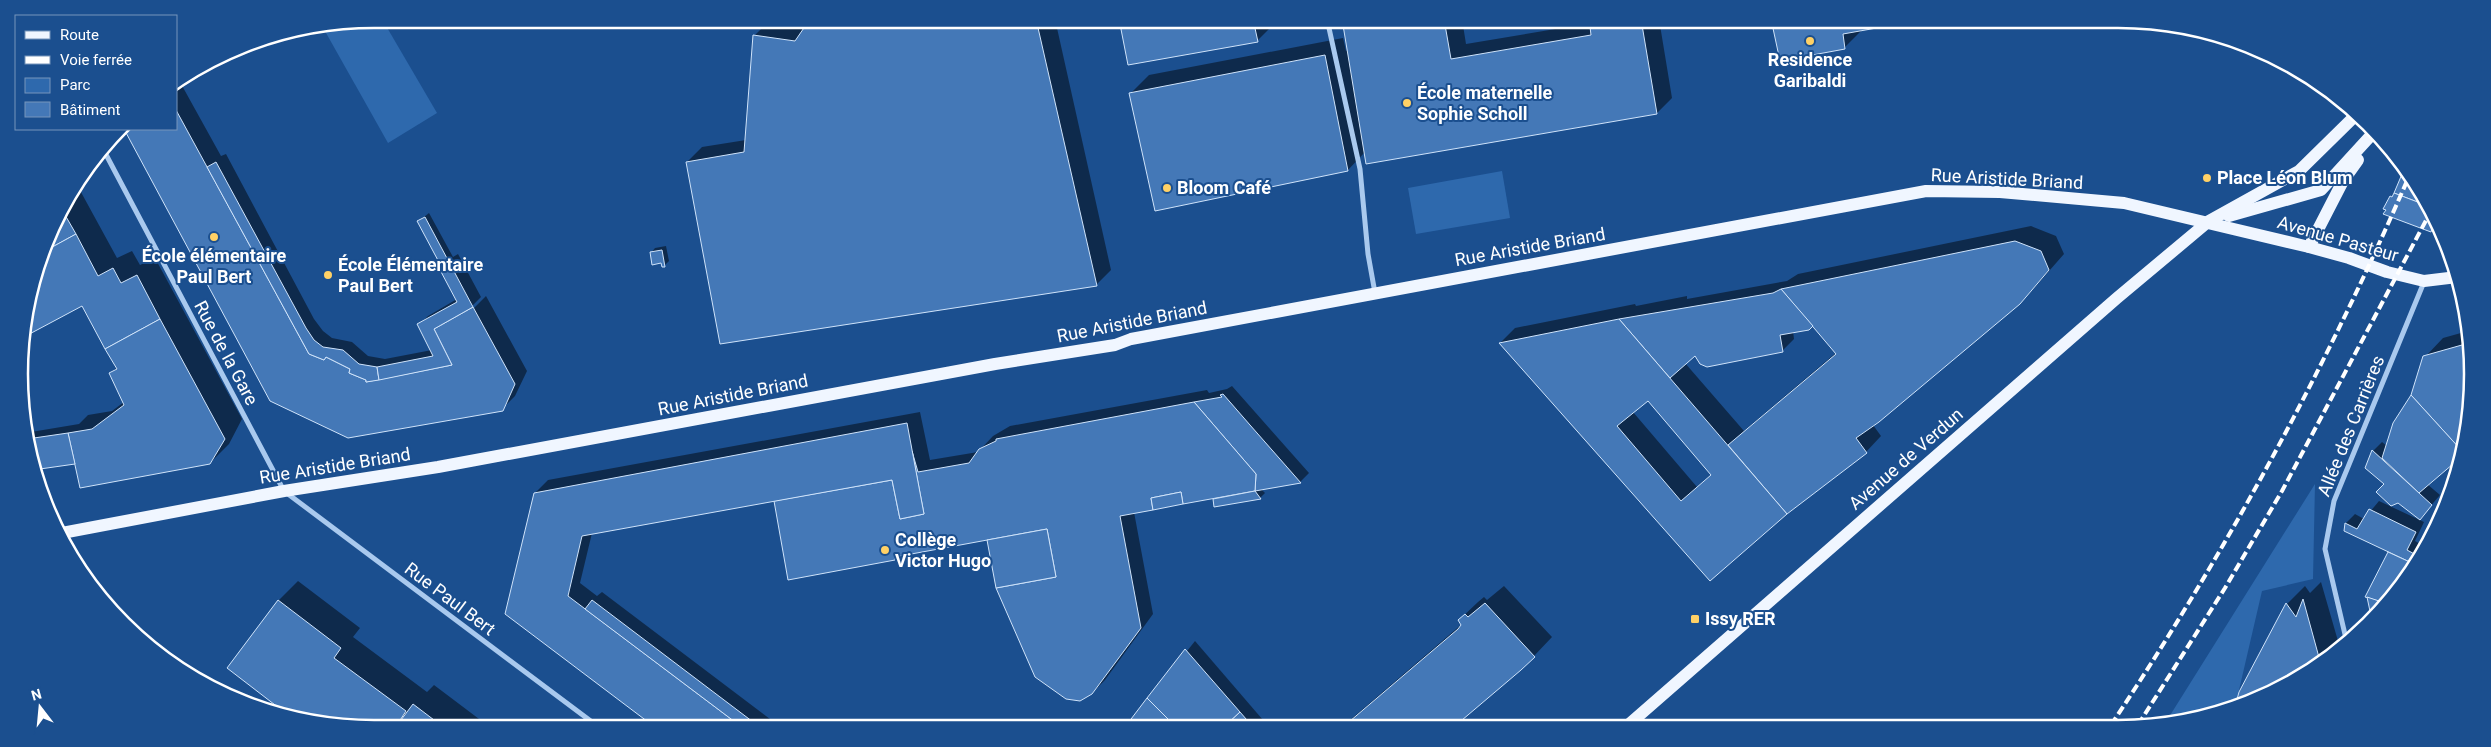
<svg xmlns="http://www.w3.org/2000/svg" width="2491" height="747" font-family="Roboto,sans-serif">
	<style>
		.green { fill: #2e69ad }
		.shadow { fill: #0007; fill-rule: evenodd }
		.building { fill: #4478b7; stroke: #cfe3fa; fill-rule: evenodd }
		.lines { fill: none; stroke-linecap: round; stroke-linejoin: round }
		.street { stroke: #a9c9ee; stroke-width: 5 }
		.primary { stroke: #f0f6ff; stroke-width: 12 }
		.rail { stroke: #fff; stroke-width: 4; stroke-dasharray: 9 4; stroke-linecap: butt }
		.poi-dot { fill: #ffd166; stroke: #1b4f8f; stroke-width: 2 }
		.labels { text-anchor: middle; stroke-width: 4; stroke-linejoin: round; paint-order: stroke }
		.poi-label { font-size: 18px; font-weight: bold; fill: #fff; stroke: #1b4f8f; text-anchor: start }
		.street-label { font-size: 18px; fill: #fff; stroke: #1b4f8f }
		.rim { fill: none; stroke: #fff; stroke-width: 2.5 }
	</style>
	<rect width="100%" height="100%" fill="#1b4f8f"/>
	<g class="green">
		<polygon points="382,19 437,113 388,143 321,24"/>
		<polygon points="1502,171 1510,218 1416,234 1408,188"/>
		<polygon points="2315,484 2313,579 2262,591 2236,703 2164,725"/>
	</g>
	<g class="shadow">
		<polygon points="812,19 1055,19 1111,270 1096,285 687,162 702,147 746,140 754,36 769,21 807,25"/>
		<polygon points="1120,19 1275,19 1276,22 1257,41 1129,64"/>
		<polygon points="1343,19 1462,19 1466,44 1591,23 1590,19 1659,19 1672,98 1657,113 1365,152 1348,170 1131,93 1149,75 1343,38 1346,51 1348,50"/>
		<polygon points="1773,19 1920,19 1863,29 1844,48 1781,59"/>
		<polygon points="180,82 221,156 226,154 314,319 323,331 332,338 352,342 368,356 385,359 432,350 419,325 428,316 457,299 419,221 429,213 453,257 458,254 481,297 472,306 472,310 486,296 527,371 515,396 502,409 271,400 125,129 176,129 176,84"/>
		<polygon points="76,183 117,258 132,251 140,265 155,258 242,419 229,444 210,463 76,462 35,468 37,479 31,465 25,433 79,424 88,415 112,411 124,402 111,374 117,367 82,304 23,336 22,334 55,216"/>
		<path d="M2031,226L2056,236L2064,254L2035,287L2019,304L1873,425L1881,436L1866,452L1787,514L1711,579L1500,343L1515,328L1635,304L1636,306L1687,296V299L1787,281L1798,274ZM1813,325L1837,352L1744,431L1685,363L1696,354L1781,352L1794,339L1793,331ZM1648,399L1712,474L1697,487L1633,412Z"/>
		<polygon points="666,246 669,261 664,266 651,253 655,248"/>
		<polygon points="2468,331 2472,374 2465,443 2461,455 2427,484 2440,495 2428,509 2386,484 2366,468 2373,451 2382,442 2387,446 2412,395 2425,357 2443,338"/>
		<polygon points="1232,386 1309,473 1300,482 1261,489 1265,493 1261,497 1215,506 1214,500 1217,497 1134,512 1153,614 1105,680 1092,693 988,539 899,555 895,559 775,500 592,533 580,583 597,596 602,592 782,728 658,728 506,614 535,493 548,480 920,412 930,460 978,452 993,436 1010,426 1207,390 1209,393 1227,389"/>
		<polygon points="2379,501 2424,522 2415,541 2426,547 2371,616 2367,597 2390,551 2345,530 2346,523 2355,514 2364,519"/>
		<polygon points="298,581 360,628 353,637 427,692 434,685 491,728 374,728 304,721 292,718 278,601"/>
		<polygon points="2321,582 2340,648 2274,692 2237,703 2240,692 2287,604 2305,586 2310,593"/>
		<polygon points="1504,586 1552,637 1534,656 1453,726 1342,727 1462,624 1459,620 1478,602 1484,597 1487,600"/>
		<polygon points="1195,641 1269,727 1127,727"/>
	</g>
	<g class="building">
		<polygon points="810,19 1036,19 1097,286 720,344 686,162 744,152 753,35 795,41"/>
		<polygon points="1119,19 1253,19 1258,42 1128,65"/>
		<polygon points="1342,19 1444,19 1451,59 1591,35 1589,19 1641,19 1657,114 1366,164"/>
		<polygon points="1771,19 1927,19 1843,34 1845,49 1780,61"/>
		<polygon points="1325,55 1348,171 1155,211 1129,93"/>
		<polygon points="176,110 309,354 324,360 326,357 350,369 349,373 366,380 366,382 452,365 434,329 473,307 515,384 503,411 348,438 270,401 124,129 176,129"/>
		<polygon points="216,162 306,328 314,340 323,347 343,350 359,364 377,367 379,380 366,382 366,380 349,373 350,369 326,357 324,360 309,354 207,167"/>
		<polygon points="2405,167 2413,177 2428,206 2394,193"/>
		<polygon points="2394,193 2428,206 2438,223 2435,228 2433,227 2431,232 2383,214 2386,210 2383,209 2390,196 2392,197"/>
		<polygon points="61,208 76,234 45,251 55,216"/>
		<polygon points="425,217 449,262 441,266 417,221"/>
		<polygon points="76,234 98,276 113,268 121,283 137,275 160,319 105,349 82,306 22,338 22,327 45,251"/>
		<polygon points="2015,241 2041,251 2049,270 2020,304 1879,422 1856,438 1867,453 1787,514 1728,445 1836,354 1781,289"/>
		<polygon points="662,250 665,267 662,267 661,263 652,265 650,252"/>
		<polygon points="449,262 473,307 434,329 452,365 379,380 377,367 433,356 417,324 457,302 439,268"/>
		<polygon points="1781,289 1813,326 1809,330 1780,335 1783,352 1707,367 1700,364 1695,356 1670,378 1619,319 1773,293"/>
		<polygon points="160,319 225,439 210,464 80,488 68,433 92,429 124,405 109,373 117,369 105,349"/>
		<path d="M1619,319L1787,514L1710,581L1499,343ZM1648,401L1711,475L1681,501L1617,426Z"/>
		<polygon points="2469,343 2472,374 2465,443 2462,451 2411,395 2423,356"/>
		<polygon points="1223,394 1250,425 1301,483 1255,491 1256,474 1194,402 1222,397 1220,395"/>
		<polygon points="2411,395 2462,451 2460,458 2419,493 2382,458 2393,423"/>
		<polygon points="1194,402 1256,474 1255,491 1183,504 1181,492 1151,498 1153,510 1120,516 1141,628 1092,694 1080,701 1066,699 1035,677 996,588 1056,577 1047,529 895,557 895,560 788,580 774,501 892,480 900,519 924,514 912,451 918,472 969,463 979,449 996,441 996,439"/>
		<polygon points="907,423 924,514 900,519 892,480 582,536 568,596 743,728 656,728 505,614 534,493"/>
		<polygon points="68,433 75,464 33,470 27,439"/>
		<polygon points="2372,450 2432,505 2420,520 2398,503 2391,506 2376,492 2384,484 2365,468"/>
		<polygon points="1255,491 1261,499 1214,507 1213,499"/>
		<polygon points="1181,492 1183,504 1153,510 1151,498"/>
		<polygon points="2369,509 2416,532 2407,550 2420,557 2414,564 2344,531 2345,523 2357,529"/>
		<polygon points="1047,529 1056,577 996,588 987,540"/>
		<polygon points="2388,552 2414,564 2382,602 2365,597"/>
		<polygon points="2367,597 2382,602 2371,616"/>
		<polygon points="2303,599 2320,661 2274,692 2236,703 2239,692 2286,603 2296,617"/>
		<polygon points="278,600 341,648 334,658 406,711 395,728 304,721 292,718 227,668"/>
		<polygon points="592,600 761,728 743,728 585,609"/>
		<polygon points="1485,603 1535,657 1521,670 1455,726 1343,727 1458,629 1461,625 1458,620 1465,614 1468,617"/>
		<polygon points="1185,649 1240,712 1224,727 1176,727 1147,698"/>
		<polygon points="1147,698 1176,727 1125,727"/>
		<polygon points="413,704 438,723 445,728 395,728"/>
		<polygon points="1240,712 1253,727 1224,727"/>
	</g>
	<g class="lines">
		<g class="street">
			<polyline points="1327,19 1360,169 1368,254 1375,293"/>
			<polyline points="102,147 284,491 600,728"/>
			<polyline points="2347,643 2325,549 2334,501 2424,282"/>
		</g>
		<g class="primary">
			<polyline points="2229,216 2321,190 2375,131"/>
			<polyline points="2309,247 2343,181 2358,160"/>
			<polyline points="62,533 284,491 438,467 995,364 1115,345 1131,339 1926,191 2000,192 2124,203 2309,247 2349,258 2387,272 2424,281 2457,277"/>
			<polyline points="1627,726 2117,298 2209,221 2299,171 2357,114"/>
		</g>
		<g class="rail">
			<path d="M2111,725C2227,551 2327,366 2410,174"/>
			<polyline points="2138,725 2225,588 2282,491 2431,211"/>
		</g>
	</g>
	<g class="poi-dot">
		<circle cx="1810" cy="41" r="5"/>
		<circle cx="1407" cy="103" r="5"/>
		<circle cx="2207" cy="178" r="5"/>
		<circle cx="1167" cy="188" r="5"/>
		<circle cx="214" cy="237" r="5"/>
		<circle cx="328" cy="275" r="5"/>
		<circle cx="885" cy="550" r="5"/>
		<rect x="1690" y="614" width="10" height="10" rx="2.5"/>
	</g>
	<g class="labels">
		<g class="poi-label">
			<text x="1810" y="66" text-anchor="middle">Residence<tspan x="1810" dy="21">Garibaldi</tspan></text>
			<text x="1417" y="99">École maternelle<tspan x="1417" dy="21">Sophie Scholl</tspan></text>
			<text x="2217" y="184">Place Léon Blum</text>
			<text x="1177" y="194">Bloom Café</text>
			<text x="214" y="262" text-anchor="middle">École élémentaire<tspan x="214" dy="21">Paul Bert</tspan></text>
			<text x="338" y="271">École Élémentaire<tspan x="338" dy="21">Paul Bert</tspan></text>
			<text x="895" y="546">Collège<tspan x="895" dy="21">Victor Hugo</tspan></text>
			<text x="1705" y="625">Issy RER</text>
		</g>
		<g class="street-label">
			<text transform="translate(2007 179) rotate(3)" y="6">Rue Aristide Briand</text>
			<text transform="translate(2338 239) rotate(16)" y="6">Avenue Pasteur</text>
			<text transform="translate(1530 247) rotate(-10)" y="6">Rue Aristide Briand</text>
			<text transform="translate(1132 322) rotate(-11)" y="6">Rue Aristide Briand</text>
			<text transform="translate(226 353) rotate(62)" y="6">Rue de la Gare</text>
			<text transform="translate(733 395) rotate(-11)" y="6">Rue Aristide Briand</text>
			<text transform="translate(2351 426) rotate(-68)" y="6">Allée des Carrières</text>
			<text transform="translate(1906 459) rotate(-41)" y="6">Avenue de Verdun</text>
			<text transform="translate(335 466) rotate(-9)" y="6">Rue Aristide Briand</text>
			<text transform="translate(450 599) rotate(37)" y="6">Rue Paul Bert</text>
		</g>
	</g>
	<path d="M0 0H2491V747H0ZM374 28H2118A346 346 0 0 1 2464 374V374A346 346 0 0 1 2118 720H374A346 346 0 0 1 28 374V374A346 346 0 0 1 374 28Z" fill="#1b4f8f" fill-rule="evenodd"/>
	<path class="rim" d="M374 28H2118A346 346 0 0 1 2464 374V374A346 346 0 0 1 2118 720H374A346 346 0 0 1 28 374V374A346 346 0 0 1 374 28Z"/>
	<rect x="15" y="15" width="162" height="115" fill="#1b4f8f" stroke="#7695bc"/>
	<rect x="25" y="31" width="25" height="8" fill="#f0f6ff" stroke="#7695bc"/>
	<text x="60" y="40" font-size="15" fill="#ffffff">Route</text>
	<rect x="25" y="56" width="25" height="8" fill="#ffffff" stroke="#7695bc"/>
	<text x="60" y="65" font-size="15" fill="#ffffff">Voie ferrée</text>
	<rect x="25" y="78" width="25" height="15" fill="#2e69ad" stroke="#7695bc"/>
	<text x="60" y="90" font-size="15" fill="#ffffff">Parc</text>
	<rect x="25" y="102" width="25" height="15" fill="#4478b7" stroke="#7695bc"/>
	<text x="60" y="115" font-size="15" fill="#ffffff">Bâtiment</text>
	<g transform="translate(40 707) rotate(344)" stroke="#1b4f8f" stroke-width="4" paint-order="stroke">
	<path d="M0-4L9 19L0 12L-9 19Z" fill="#ffffff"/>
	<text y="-8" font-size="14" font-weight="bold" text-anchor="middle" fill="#ffffff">N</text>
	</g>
</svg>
